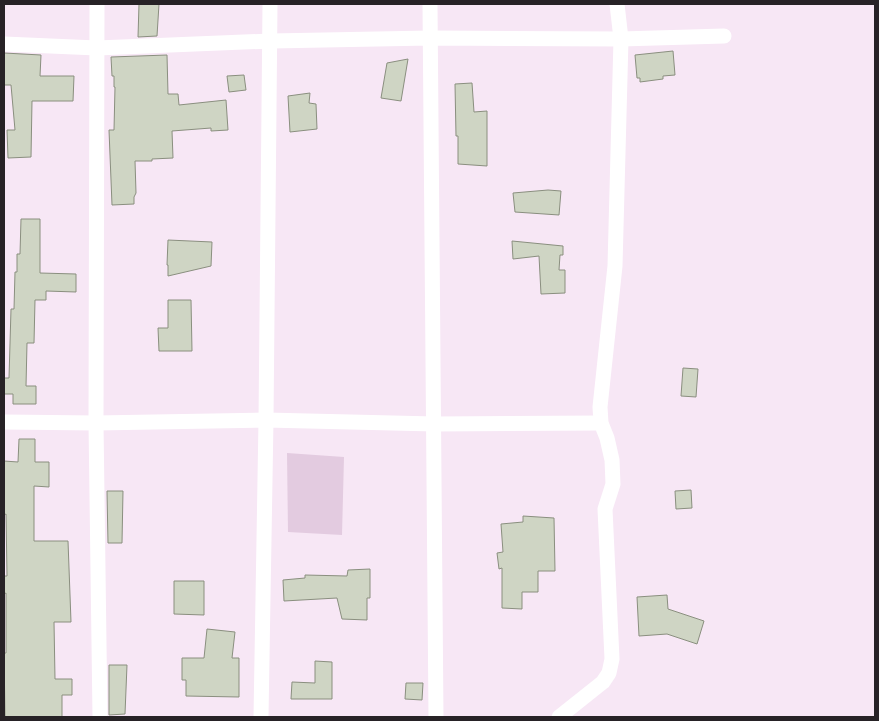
<svg xmlns="http://www.w3.org/2000/svg" width="879" height="721" font-family="Barlow,sans-serif">
	<style>
		.green { fill: #e3cbe0 }
		.building { fill: #cfd5c4; stroke: #8a8f7f }
		.lines { fill: none; stroke-linecap: round; stroke-linejoin: round }
		.minor { stroke: #fff; stroke-width: 15 }
	</style>
	<rect width="100%" height="100%" fill="#f7e7f5"/>
	<polygon class="green" points="287,453 344,457 342,535 288,532"/>
	<g class="building">
		<polygon points="139,4 159,4 157,36 138,37"/>
		<polygon points="673,51 675,75 663,76 663,79 640,82 640,78 637,78 635,55"/>
		<polygon points="4,53 41,55 40,76 74,76 73,101 32,101 31,157 8,158 7,130 15,130 11,85 4,85"/>
		<polygon points="167,55 168,94 178,94 179,105 226,100 228,130 211,131 211,128 172,131 173,158 152,159 152,161 135,161 136,193 134,197 134,204 112,205 109,130 114,130 115,87 114,87 114,76 112,76 111,57"/>
		<polygon points="408,59 401,101 381,98 387,63"/>
		<polygon points="244,75 246,90 229,92 227,76"/>
		<polygon points="472,83 474,112 487,111 487,166 458,164 458,136 456,136 455,84"/>
		<polygon points="310,93 309,103 316,104 317,129 290,132 288,96"/>
		<polygon points="548,190 561,191 559,215 515,212 513,193"/>
		<polygon points="21,219 40,219 40,273 76,274 76,292 46,291 46,300 35,300 34,343 27,343 26,386 36,386 36,404 13,404 13,394 4,394 4,378 9,378 11,309 14,309 15,272 17,272 17,254 20,254"/>
		<polygon points="168,240 212,242 211,266 168,276 168,265 167,265"/>
		<polygon points="512,241 563,246 563,255 560,255 559,270 565,270 565,293 541,294 539,256 513,259"/>
		<polygon points="168,300 191,300 192,351 159,351 158,328 168,328"/>
		<polygon points="683,368 698,369 696,397 681,396"/>
		<polygon points="19,439 35,439 35,462 49,462 49,487 34,486 34,541 68,541 71,622 54,622 55,679 72,679 72,695 62,695 62,717 5,717 4,653 6,653 6,593 4,594 4,576 7,576 6,514 4,515 4,461 18,462"/>
		<polygon points="691,490 692,508 676,509 675,491"/>
		<polygon points="107,491 123,491 122,543 108,543"/>
		<polygon points="523,516 554,518 555,571 538,571 538,592 522,592 522,609 502,608 502,568 499,569 497,553 503,552 501,524 523,522"/>
		<polygon points="370,569 370,598 367,598 367,620 342,619 337,598 284,601 283,580 305,578 305,575 347,576 348,570"/>
		<polygon points="174,581 204,581 204,615 174,614"/>
		<polygon points="667,595 668,609 704,621 697,644 667,634 639,636 637,597"/>
		<polygon points="207,629 235,632 232,658 239,658 239,697 186,696 186,680 182,680 182,658 204,658"/>
		<polygon points="315,661 332,662 332,699 291,699 292,682 315,683"/>
		<polygon points="109,665 127,665 125,714 109,715"/>
		<polygon points="406,683 423,683 422,700 405,699"/>
	</g>
	<g class="lines">
		<g class="minor">
			<polyline points="97,4 96,423 100,717"/>
			<polyline points="430,4 436,717"/>
			<polyline points="4,44 97,48 271,41 430,38 621,39 724,36"/>
			<polyline points="4,422 96,423 266,420 435,424 601,423"/>
			<polyline points="261,717 266,420 270,4"/>
			<polyline points="559,717 603,682 609,673 612,659 605,509 613,484 612,460 607,438 601,423 600,407 615,266 621,39 617,4"/>
		</g>
	</g>
	<rect width="879" height="721" fill="none" stroke="#272226" stroke-width="10"/>
</svg>
